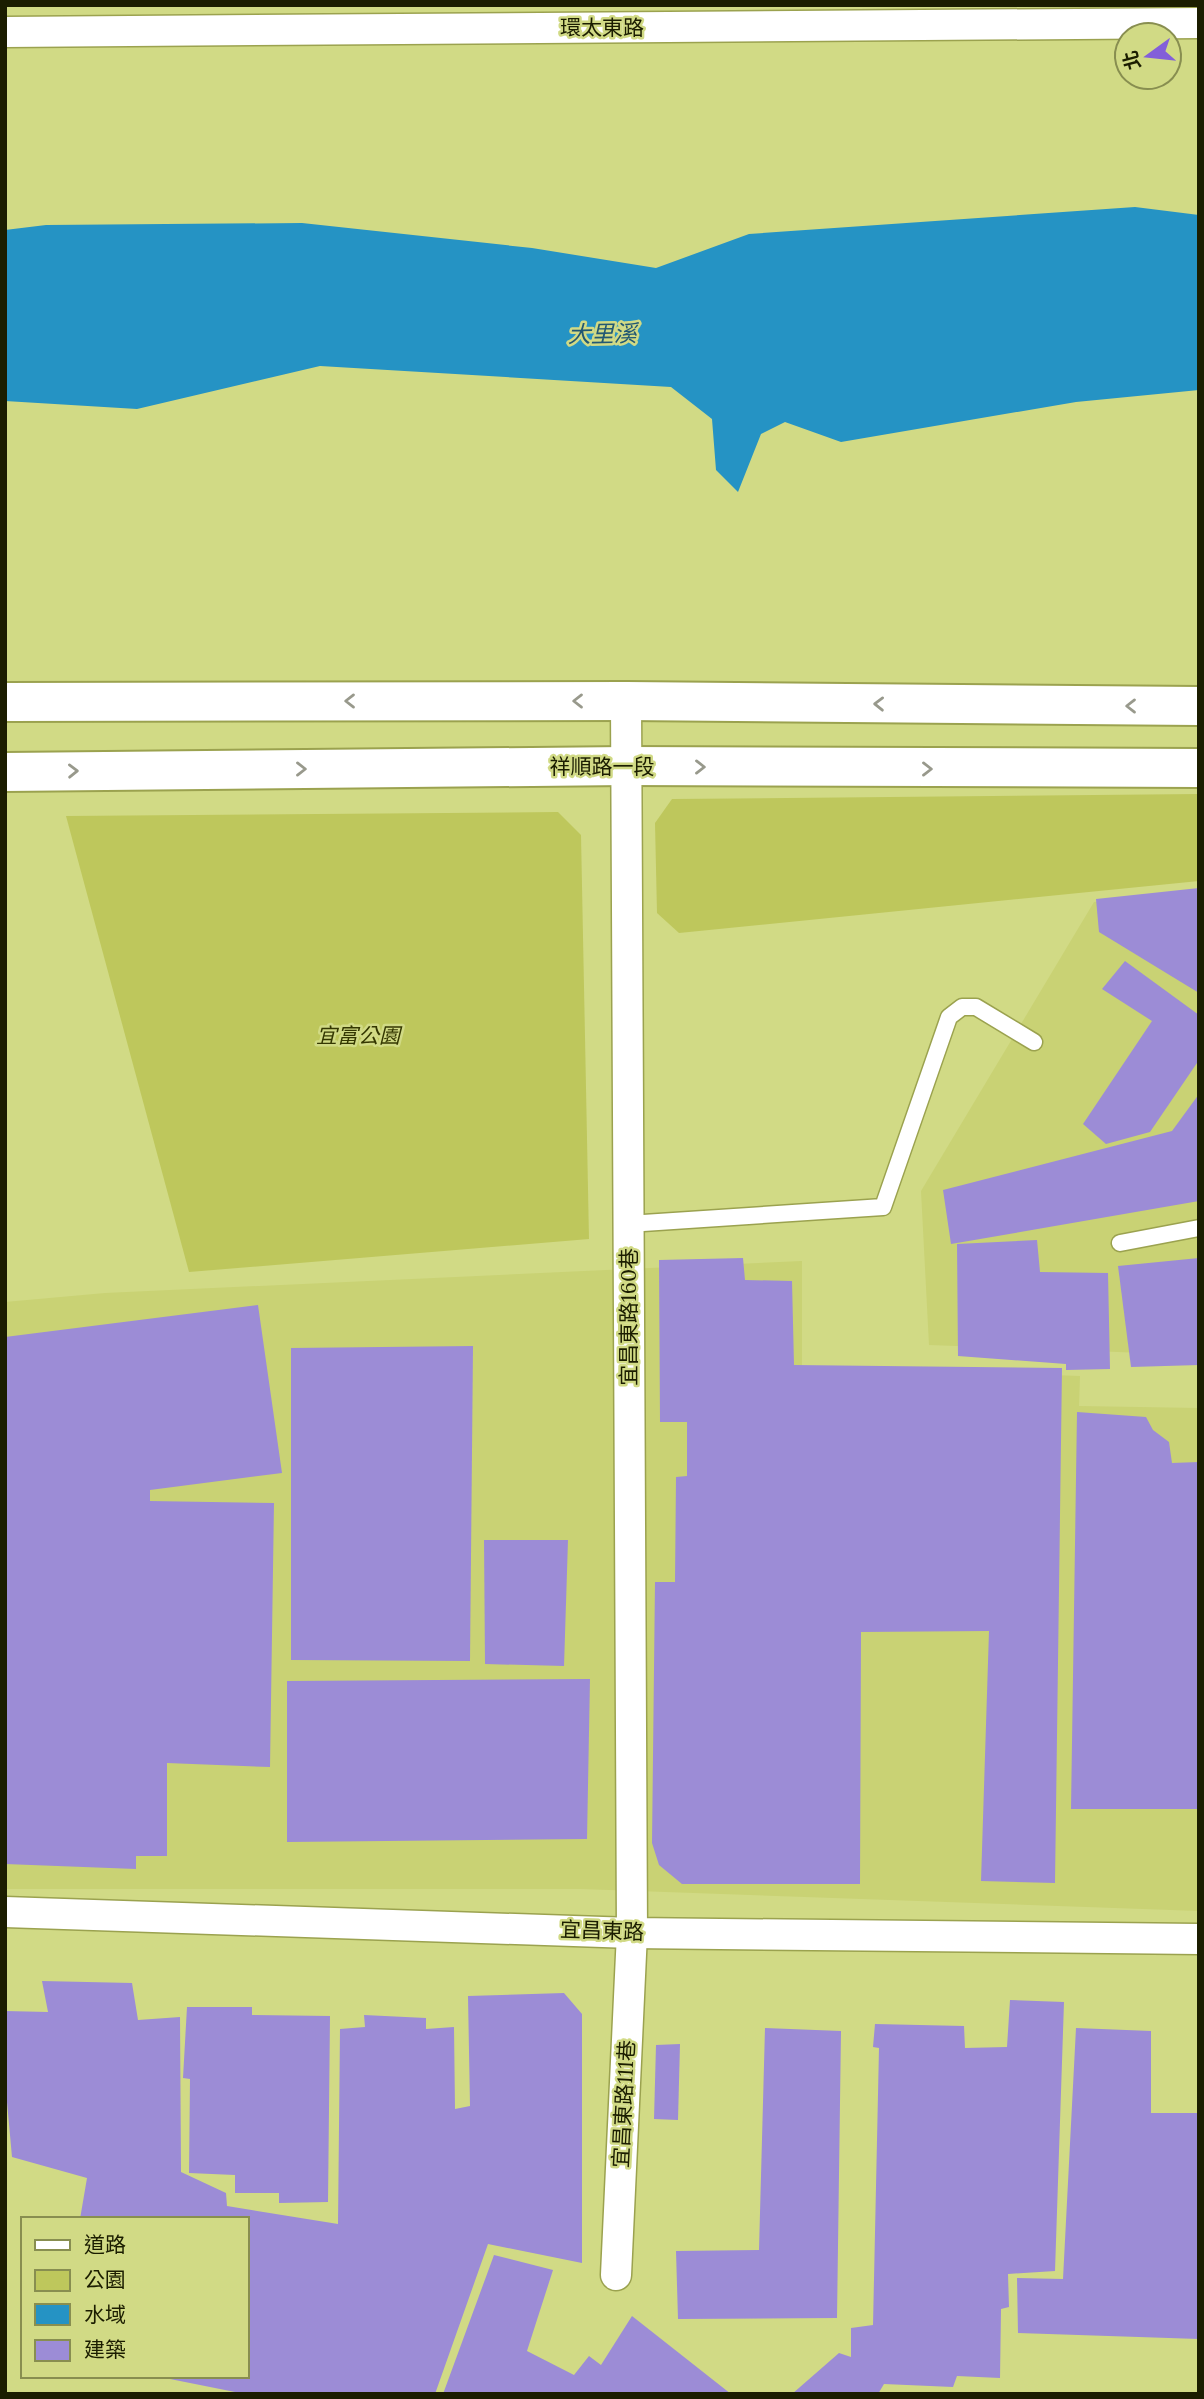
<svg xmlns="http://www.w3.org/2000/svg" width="1204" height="2399" font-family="Lora,'Noto Sans TC',serif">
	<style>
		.built { fill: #c9d274 }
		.green { fill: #bec75c }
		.water { fill: #2593c4 }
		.building { fill: #9c8cd6 }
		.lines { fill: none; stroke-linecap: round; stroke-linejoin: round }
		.service-casing { stroke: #9ba24f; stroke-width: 19 }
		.minor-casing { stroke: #9ba24f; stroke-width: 33 }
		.tertiary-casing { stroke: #9ba24f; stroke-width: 42 }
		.service { stroke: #fff; stroke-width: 16 }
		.minor { stroke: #fff; stroke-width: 30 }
		.tertiary { stroke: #fff; stroke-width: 38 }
		.oneway { stroke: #98998c }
		.labels { text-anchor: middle; stroke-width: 5; stroke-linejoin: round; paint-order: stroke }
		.street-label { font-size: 21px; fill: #1b1d00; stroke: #d1da85 }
		.park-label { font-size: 21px; font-style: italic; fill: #343701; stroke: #d1da85 }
		.water-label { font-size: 23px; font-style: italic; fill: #225873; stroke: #d1da85 }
	</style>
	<rect width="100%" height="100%" fill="#d1da85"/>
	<g class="built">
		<polygon points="1199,889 1199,1355 929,1345 921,1191 1094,902"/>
		<polygon points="802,1261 802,1366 1080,1376 1079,1406 1199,1408 1199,1911 581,1889 5,1889 5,1302 105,1293"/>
	</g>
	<g class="green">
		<polygon points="1199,794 1199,881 679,933 657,913 655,823 672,799"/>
		<polygon points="558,812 581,835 589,1239 189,1272 66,816"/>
	</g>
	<polygon class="water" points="1135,207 1199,215 1199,390 1076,402 841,442 785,422 761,434 738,492 716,470 712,419 671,387 320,366 137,409 5,401 5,230 46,225 302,223 532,248 656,268 749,234"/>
	<g class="building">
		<polygon points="1199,888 1199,993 1099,932 1096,899"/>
		<polygon points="1125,961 1199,1015 1199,1060 1150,1132 1106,1144 1083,1124 1152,1021 1102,989"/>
		<polygon points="1199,1094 1199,1201 951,1244 943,1190 1172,1131"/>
		<polygon points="1037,1240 1040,1272 1108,1273 1110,1369 1066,1370 1066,1364 958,1356 957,1244"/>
		<polygon points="743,1258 745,1280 792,1281 794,1365 1062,1368 1055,1883 981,1881 989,1631 861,1632 860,1884 682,1884 659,1865 652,1843 655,1582 675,1582 676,1477 687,1476 687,1422 660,1422 659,1260"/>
		<polygon points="1199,1258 1199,1365 1131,1367 1118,1266"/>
		<polygon points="258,1305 282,1473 150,1490 150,1501 274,1503 270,1767 167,1763 167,1856 136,1856 136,1869 5,1864 5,1337"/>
		<polygon points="473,1346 470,1661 291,1660 291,1348"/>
		<polygon points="1077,1412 1146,1417 1153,1430 1169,1442 1172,1463 1199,1462 1199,1809 1071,1809"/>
		<polygon points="484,1540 568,1540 564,1666 485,1664"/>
		<polygon points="590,1679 587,1839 287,1842 287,1681"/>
		<polygon points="42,1981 132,1983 138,2020 180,2017 181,2172 226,2193 227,2206 338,2224 340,2029 365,2027 364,2015 426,2018 426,2029 454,2027 455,2109 470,2106 468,1996 564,1993 582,2014 582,2263 488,2244 435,2394 245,2394 165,2378 247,2376 247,2219 80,2219 87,2178 12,2157 5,2080 5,2011 48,2012"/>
		<polygon points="1010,2000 1064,2002 1055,2271 1008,2274 1009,2307 1001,2309 1000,2378 957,2376 953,2387 884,2384 878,2394 792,2394 839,2353 851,2357 851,2328 873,2325 879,2048 873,2047 875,2024 964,2026 965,2048 1007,2047"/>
		<polygon points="187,2007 252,2007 252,2015 330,2016 328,2202 279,2203 279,2193 235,2193 235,2175 189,2173 190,2079 183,2078"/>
		<polygon points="765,2028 841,2031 837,2318 678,2319 676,2251 759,2250"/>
		<polygon points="1076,2028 1151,2031 1151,2113 1199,2113 1199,2339 1018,2333 1017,2278 1063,2279"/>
		<polygon points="680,2044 678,2120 654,2119 656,2045"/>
		<polygon points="494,2255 553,2270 527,2351 574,2375 589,2356 601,2365 632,2316 731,2394 443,2394"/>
	</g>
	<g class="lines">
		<defs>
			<g id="service">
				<polyline points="628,1224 883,1207 949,1017 962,1007 976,1007 1034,1042"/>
				<polyline points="1120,1243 1199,1228"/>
			</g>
			<g id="minor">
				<polyline points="5,32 1199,23"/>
				<polyline points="5,1912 632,1933 1199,1939"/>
				<polyline points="616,2275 632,1933 626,701"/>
			</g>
			<g id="tertiary">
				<polyline points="5,702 626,701 1199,706"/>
				<polyline points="5,772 626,766 1199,768"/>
			</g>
		</defs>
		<use href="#service" class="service-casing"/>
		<use href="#minor" class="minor-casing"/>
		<use href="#tertiary" class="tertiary-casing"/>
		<use href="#service" class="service"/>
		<use href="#minor" class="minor"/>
		<use href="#tertiary" class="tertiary"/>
	</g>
	<defs><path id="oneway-chevron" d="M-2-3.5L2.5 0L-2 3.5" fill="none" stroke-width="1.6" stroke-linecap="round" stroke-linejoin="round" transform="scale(1.75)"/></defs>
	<g class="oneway">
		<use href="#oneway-chevron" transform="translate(350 701) rotate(180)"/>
		<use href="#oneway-chevron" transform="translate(578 701) rotate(180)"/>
		<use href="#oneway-chevron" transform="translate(879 704) rotate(-179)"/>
		<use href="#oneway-chevron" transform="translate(1131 706) rotate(180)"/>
		<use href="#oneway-chevron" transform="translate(700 767)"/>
		<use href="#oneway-chevron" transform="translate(301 769)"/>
		<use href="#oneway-chevron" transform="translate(927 769)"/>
		<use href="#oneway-chevron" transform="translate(73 771) rotate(-1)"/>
	</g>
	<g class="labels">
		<g class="street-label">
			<text x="602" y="35">環太東路</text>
			<text x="602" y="774">祥順路一段</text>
			<text transform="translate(629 1317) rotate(-90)" y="7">宜昌東路160巷</text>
			<text transform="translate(602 1931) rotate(2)" y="7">宜昌東路</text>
			<text transform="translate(624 2104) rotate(-87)" y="7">宜昌東路111巷</text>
		</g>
		<g class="park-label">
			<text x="358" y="1043">宜富公園</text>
		</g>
		<g class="water-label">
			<text transform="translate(602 334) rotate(-1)" y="8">大里溪</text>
		</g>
	</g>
	<rect width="1204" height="2399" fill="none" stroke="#1b1d00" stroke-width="14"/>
	<rect x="21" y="2217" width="228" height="161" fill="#d1da85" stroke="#888e50" stroke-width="2"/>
	<rect x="35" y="2240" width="35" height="10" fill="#ffffff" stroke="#888e50" stroke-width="2"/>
	<text x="84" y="2252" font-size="21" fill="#1b1d00">道路</text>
	<rect x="35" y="2270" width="35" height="21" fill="#bec75c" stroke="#888e50" stroke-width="2"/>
	<text x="84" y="2287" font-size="21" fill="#1b1d00">公園</text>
	<rect x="35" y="2304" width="35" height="21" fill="#2593c4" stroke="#888e50" stroke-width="2"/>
	<text x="84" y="2322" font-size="21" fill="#1b1d00">水域</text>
	<rect x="35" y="2340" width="35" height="21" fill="#9c8cd6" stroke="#888e50" stroke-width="2"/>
	<text x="84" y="2357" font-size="21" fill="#1b1d00">建築</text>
	<g transform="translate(1148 56) rotate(255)"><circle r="33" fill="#d1da85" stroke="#888e50" stroke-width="2"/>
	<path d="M0-5L12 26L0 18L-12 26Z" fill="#835fd9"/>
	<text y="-10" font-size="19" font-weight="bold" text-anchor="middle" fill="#1b1d00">北</text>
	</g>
</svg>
